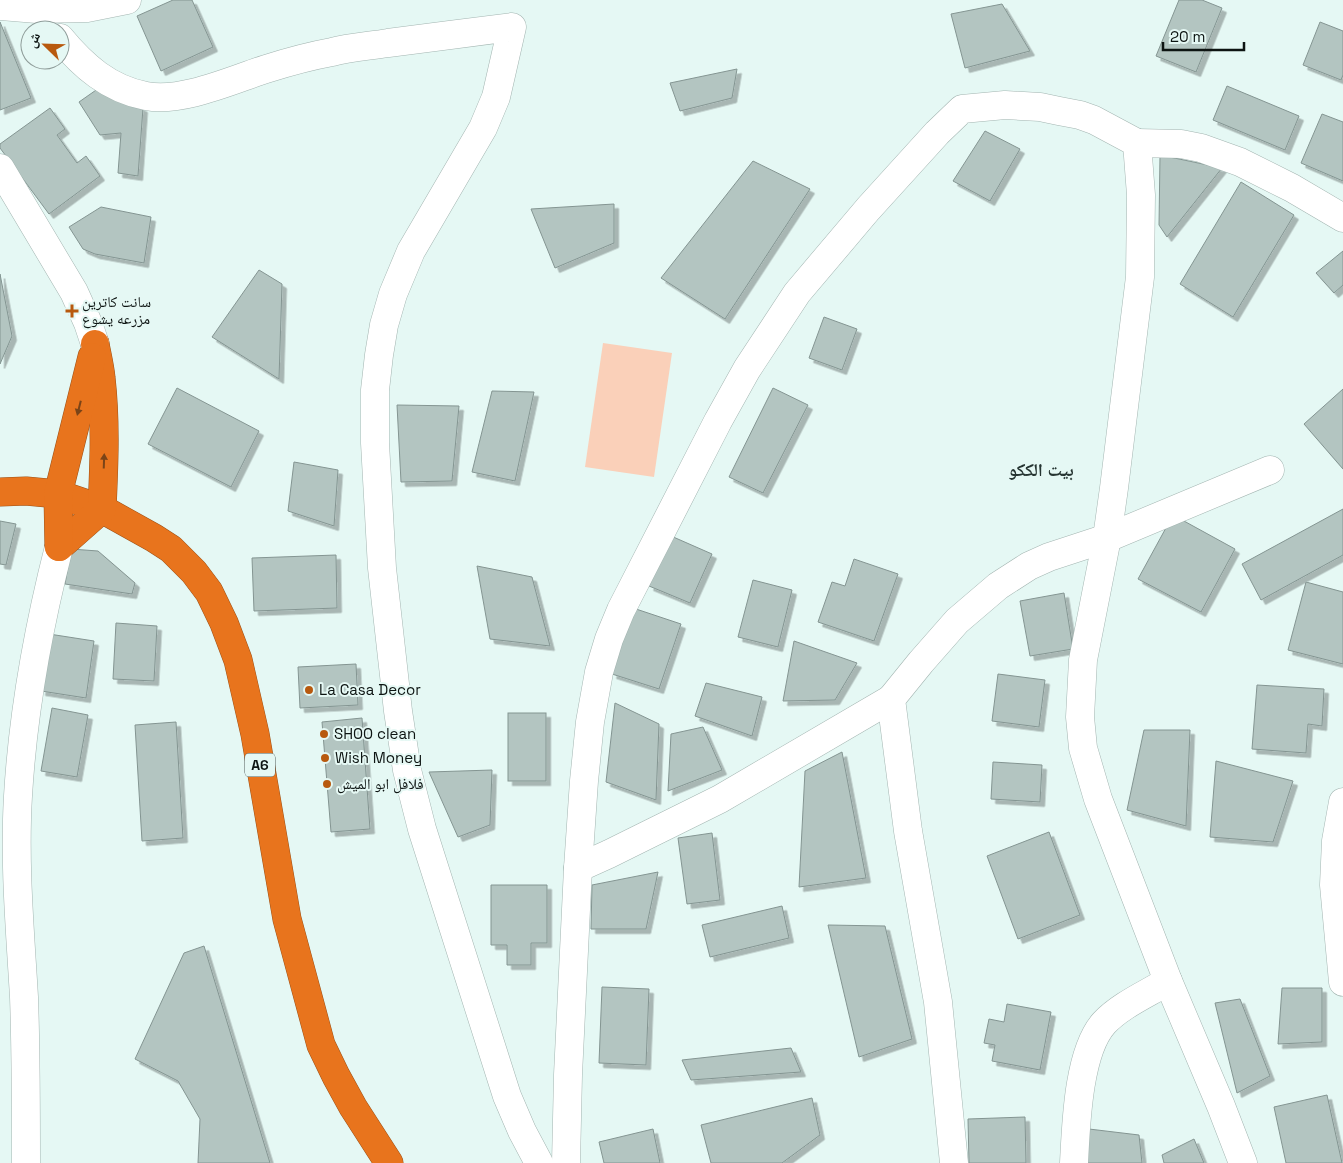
<svg xmlns="http://www.w3.org/2000/svg" width="1343" height="1163" font-family="'Space Grotesk','Noto Naskh Arabic',sans-serif">
	<style>
		.green { fill: #fad0b9 }
		.building { fill: #b3c5c1; stroke: #849592; filter: url(#shadow) }
		.lines { fill: none; stroke-linecap: round; stroke-linejoin: round }
		.minor-casing { stroke: #a3b5b1; stroke-width: 29 }
		.highway-casing { stroke: #9b5219; stroke-width: 29 }
		.minor { stroke: #fff; stroke-width: 28 }
		.highway { stroke: #e8741d; stroke-width: 28 }
		.oneway { fill: #7a4418 }
		.poi-dot { fill: #b8590e; stroke: #e5f8f4; stroke-width: 2 }
		.labels { text-anchor: middle; stroke-width: 4; stroke-linejoin: round; paint-order: stroke }
		.shield { fill: #e5f8f4; stroke: #4e5856; stroke-width: 1 }
		.shield-label { font-size: 14px; font-weight: bold; fill: #0d1412 }
		.poi-label { font-size: 15px; fill: #0d1412; stroke: #e5f8f4; text-anchor: start }
		.quarter-label { font-size: 18px; font-weight: bold; fill: #263532; stroke: #e5f8f4 }
	</style>
	<defs>
		<filter id="shadow"><feDropShadow dx="4.5" dy="4.5" stdDeviation="0" flood-color="#0004"/></filter>
	</defs>
	<rect width="100%" height="100%" fill="#e5f8f4"/>
	<polygon class="green" points="603,343 672,353 654,477 585,467"/>
	<g class="building">
		<polygon points="173,0 192,0 213,47 161,71 137,16"/>
		<polygon points="1179,0 1202,0 1222,8 1196,72 1156,56"/>
		<polygon points="1002,4 1030,51 965,68 951,14"/>
		<polygon points="0,22 31,98 0,110"/>
		<polygon points="1320,22 1343,31 1343,75 1341,80 1303,65"/>
		<polygon points="737,69 732,98 680,111 670,83"/>
		<polygon points="1227,86 1299,116 1285,150 1213,120"/>
		<polygon points="99,88 143,108 138,176 118,173 121,133 100,135 79,102"/>
		<polygon points="50,108 65,129 57,135 77,163 86,156 100,176 49,214 0,148 0,144"/>
		<polygon points="1322,114 1343,122 1343,181 1301,163"/>
		<polygon points="985,131 1020,149 990,201 953,181"/>
		<polygon points="1160,155 1222,168 1167,237 1159,225"/>
		<polygon points="753,161 810,189 725,319 661,278"/>
		<polygon points="1241,182 1294,215 1233,317 1180,284"/>
		<polygon points="614,204 614,243 555,268 531,209"/>
		<polygon points="101,207 151,217 144,263 95,254 83,249 69,227"/>
		<polygon points="1343,251 1343,285 1334,293 1316,273"/>
		<polygon points="259,270 282,284 279,379 212,337"/>
		<polygon points="0,274 12,336 0,364"/>
		<polygon points="824,317 857,329 842,370 809,358"/>
		<polygon points="177,388 259,431 231,487 148,444"/>
		<polygon points="773,388 808,405 763,493 729,477"/>
		<polygon points="1343,389 1343,469 1304,424"/>
		<polygon points="492,391 534,392 515,481 472,472"/>
		<polygon points="397,405 459,406 452,481 401,482"/>
		<polygon points="294,462 338,470 334,526 288,511"/>
		<polygon points="1343,509 1343,555 1261,600 1242,564"/>
		<polygon points="1173,515 1235,549 1201,612 1138,579"/>
		<polygon points="0,521 16,524 6,565 0,564"/>
		<polygon points="671,536 712,554 690,603 649,586"/>
		<polygon points="71,549 98,551 135,583 132,594 65,584"/>
		<polygon points="336,555 337,608 254,611 252,558"/>
		<polygon points="854,559 898,574 874,641 818,622 832,582 845,586"/>
		<polygon points="477,566 532,577 550,646 490,639"/>
		<polygon points="753,580 792,590 778,647 738,637"/>
		<polygon points="1306,582 1343,592 1343,664 1288,650"/>
		<polygon points="1064,593 1073,649 1030,656 1020,601"/>
		<polygon points="633,608 681,624 659,689 612,674"/>
		<polygon points="116,623 157,626 154,681 113,679"/>
		<polygon points="49,634 94,641 86,698 41,691"/>
		<polygon points="794,641 857,663 835,700 783,701"/>
		<polygon points="356,664 358,705 300,708 298,667"/>
		<polygon points="998,674 1045,680 1039,727 992,721"/>
		<polygon points="706,683 762,697 752,736 695,716"/>
		<polygon points="1257,685 1324,689 1322,726 1308,724 1306,753 1252,749"/>
		<polygon points="615,703 659,724 656,800 606,782"/>
		<polygon points="52,708 88,715 77,777 41,771"/>
		<rect x="508" y="713" width="38" height="68"/>
		<polygon points="362,718 370,829 331,832 322,722"/>
		<polygon points="176,722 183,838 142,841 135,725"/>
		<polygon points="703,727 722,770 668,791 671,734"/>
		<polygon points="1144,730 1190,730 1186,826 1127,810"/>
		<polygon points="842,752 866,878 799,887 805,771"/>
		<polygon points="1216,761 1293,781 1273,842 1210,837"/>
		<polygon points="993,762 1042,765 1040,802 991,799"/>
		<polygon points="492,770 490,825 458,837 429,772"/>
		<polygon points="1049,832 1080,915 1018,939 987,856"/>
		<polygon points="712,833 720,900 687,904 678,838"/>
		<polygon points="658,872 646,929 591,929 592,885"/>
		<polygon points="491,885 547,885 547,943 531,943 531,965 507,965 507,945 491,945"/>
		<polygon points="782,906 789,938 710,957 702,925"/>
		<polygon points="828,925 885,926 912,1039 859,1057"/>
		<polygon points="204,946 270,1163 198,1163 200,1119 178,1081 135,1059 184,953"/>
		<polygon points="602,987 649,989 646,1065 599,1063"/>
		<polygon points="1282,988 1322,988 1322,1042 1278,1044"/>
		<polygon points="1240,999 1270,1076 1237,1093 1215,1003"/>
		<polygon points="1007,1004 1051,1012 1040,1070 992,1061 995,1045 984,1043 989,1019 1004,1022"/>
		<polygon points="791,1048 801,1072 691,1080 682,1060"/>
		<polygon points="1327,1095 1342,1163 1286,1163 1274,1107"/>
		<polygon points="812,1098 820,1135 782,1163 711,1163 701,1125"/>
		<polygon points="1025,1117 1026,1163 969,1163 968,1119"/>
		<polygon points="653,1129 660,1163 604,1163 599,1142"/>
		<polygon points="1089,1129 1139,1135 1142,1163 1086,1163"/>
		<polygon points="1194,1139 1204,1163 1164,1163 1162,1155"/>
	</g>
	<g class="lines">
		<defs>
			<g id="minor">
				<polyline points="0,6 37,9 87,8 127,0"/>
				<path d="M60,38C83,66 109,89 146,96C182,103 232,80 266,69C288,62 310,56 332,52C350,47 370,46 388,43C429,38 471,32 512,27L496,97L483,128L411,251L393,294L384,325L379,355L375,390V443L382,568L398,711L407,770L422,829L507,1096L522,1131L539,1163"/>
				<polyline points="1137,143 1181,144 1201,148 1240,162 1292,188 1343,218"/>
				<polyline points="0,168 74,292 88,323 95,344"/>
				<polyline points="1343,802 1336,841 1334,885 1343,982"/>
				<polyline points="578,868 609,854 720,799 891,699"/>
				<path d="M26,1163C26,1107 26,1052 24,997C20,930 14,863 18,796C23,712 38,629 59,547"/>
				<polyline points="566,1163 568,1075 578,868 584,781 590,722 599,672 609,639 621,610 718,421 747,369 797,293 868,209 937,133 962,109 1005,105 1040,107 1059,111 1080,115 1094,120 1137,143 1141,195 1140,277 1114,488 1107,538 1083,660 1080,717 1083,748 1098,799 1168,981 1221,1106 1243,1163"/>
				<polyline points="954,1163 938,1002 908,831 891,699 921,662 957,621 998,586 1029,566 1049,557 1107,538 1270,470"/>
				<path d="M1074,1163C1076,1125 1078,1052 1104,1023C1121,1005 1147,994 1168,981"/>
			</g>
			<g id="highway">
				<polyline points="0,492 26,491 58,494 102,509 154,538 171,549 194,572 209,592 224,623 238,660 255,734 287,919 321,1045 336,1076 353,1107 389,1163"/>
				<path d="M59,547L102,509C104,466 106,422 101,378C100,367 97,355 95,344"/>
				<polyline points="59,547 58,494 92,357"/>
			</g>
		</defs>
		<use href="#minor" class="minor-casing"/>
		<use href="#highway" class="highway-casing"/>
		<use href="#minor" class="minor"/>
		<use href="#highway" class="highway"/>
	</g>
	<defs><path id="oneway-solid" d="M-6-.8H1V-3.2L6.5 0L1 3.2V.8H-6Z" transform="scale(1.25)"/></defs>
	<g class="oneway">
		<use href="#oneway-solid" transform="translate(79 408) rotate(104)"/>
		<use href="#oneway-solid" transform="translate(104 461) rotate(-88)"/>
	</g>
	<g class="poi-dot">
		<path d="M69.5 303.5h5v5h5v5h-5v5h-5v-5h-5v-5h5z"/>
		<circle cx="309" cy="690" r="5"/>
		<circle cx="324" cy="734" r="5"/>
		<circle cx="325" cy="758" r="5"/>
		<circle cx="327" cy="784" r="5"/>
	</g>
	<g class="labels">
		<rect class="shield" x="245" y="753.5" width="30" height="23" rx="4"/>
		<g class="shield-label">
			<text x="260" y="770">A6</text>
		</g>
		<g class="poi-label">
			<text x="82" y="307">سانت كاترين<tspan x="82" dy="17">مزرعه يشوع</tspan></text>
			<text x="319" y="695">La Casa Decor</text>
			<text x="334" y="739">SHOO clean</text>
			<text x="335" y="763">Wish Money</text>
			<text x="337" y="789">فلافل ابو الميش</text>
		</g>
		<g class="quarter-label">
			<text x="1041" y="476">بيت الككو</text>
		</g>
	</g>
	<g transform="translate(45 45) rotate(293)"><circle r="24" fill="#e5f8f4" stroke="#8f9d9a"/>
	<path d="M0-4L9 19L0 12L-9 19Z" fill="#b8590e"/>
	<text y="-8" font-size="14" font-weight="bold" text-anchor="middle" fill="#0d1412">ش</text>
	</g>
	<path d="M1163 42v8h81v-8" fill="none" stroke="#0d1412" stroke-width="2.5"/>
	<text x="1170" y="42" font-size="15" fill="#0d1412" stroke="#e5f8f4" stroke-width="4" paint-order="stroke">20 m</text>
</svg>
